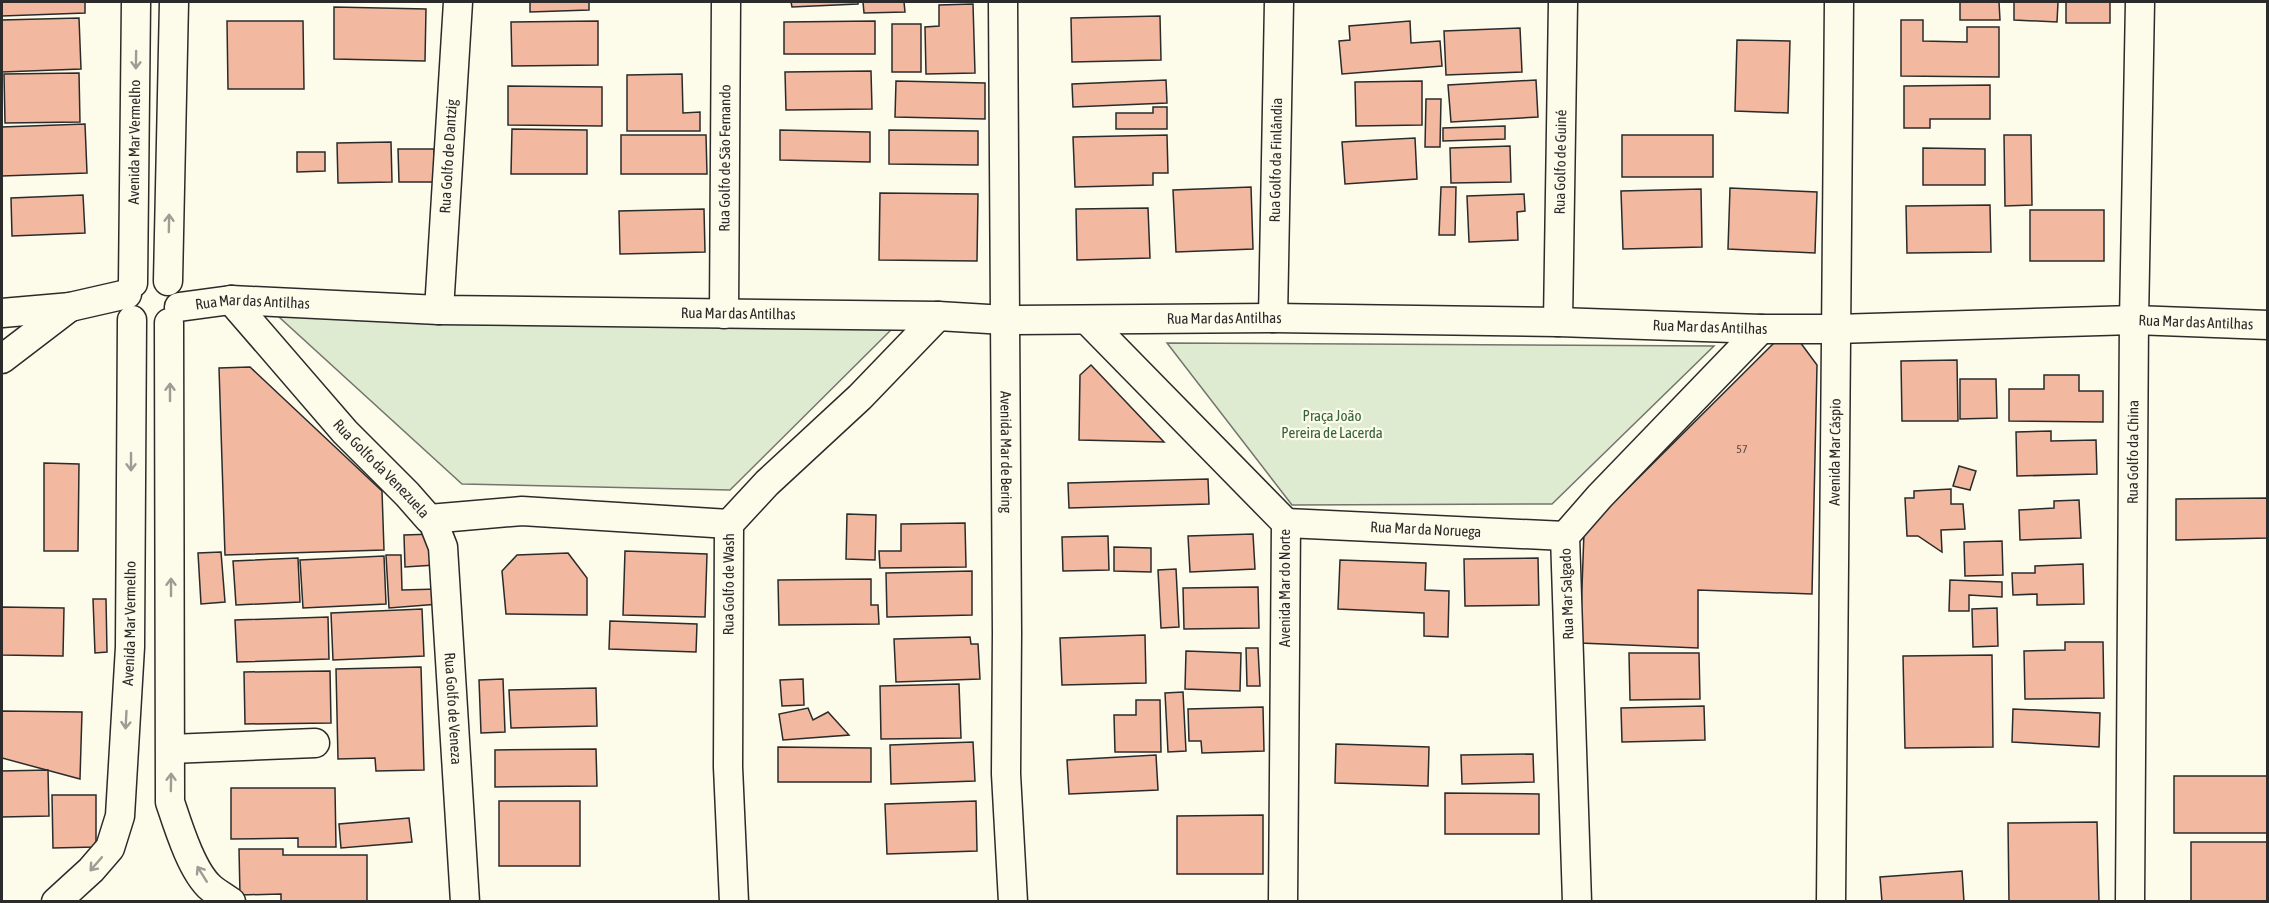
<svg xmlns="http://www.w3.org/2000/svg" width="2269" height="903" font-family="'Asap Condensed',sans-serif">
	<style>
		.green { fill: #deebd1; stroke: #74746e; stroke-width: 1.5 }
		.building { fill: #f2b8a0; stroke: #2b2b2b; stroke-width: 1.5 }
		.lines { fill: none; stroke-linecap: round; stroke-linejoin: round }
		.minor-casing { stroke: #2b2b2b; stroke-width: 31 }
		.minor { stroke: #fdfbea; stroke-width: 28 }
		.oneway { stroke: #9e9d94 }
		.labels { text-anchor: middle; stroke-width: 4.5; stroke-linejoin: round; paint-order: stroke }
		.number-label { font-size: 12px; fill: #5d4e48 }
		.street-label { font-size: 15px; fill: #2b2b2b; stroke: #fdfbea }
		.park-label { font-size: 15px; fill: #34623c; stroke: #fdfbea }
	</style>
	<rect width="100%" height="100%" fill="#fdfbea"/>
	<g class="green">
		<polygon points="279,317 897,324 730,490 462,484"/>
		<polygon points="1167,343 1714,346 1552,504 1292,505"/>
	</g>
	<g class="building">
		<polygon points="2,2 85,2 85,13 2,16"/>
		<polygon points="530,2 589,2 589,10 530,12"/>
		<polygon points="791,2 858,2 858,4 792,7"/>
		<polygon points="863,2 904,2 905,12 864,13"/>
		<polygon points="1960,2 1999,2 2000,20 1960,20"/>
		<polygon points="2014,2 2058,2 2057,22 2014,20"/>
		<rect x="2066" y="2" width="44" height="21"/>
		<polygon points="973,4 975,73 926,74 925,27 939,26 939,5"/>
		<polygon points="334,7 426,9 425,61 334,59"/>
		<polygon points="1160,16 1161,60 1072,62 1071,18"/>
		<polygon points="79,18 81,69 2,72 2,20"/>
		<polygon points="1901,20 1923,20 1923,41 1967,42 1967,27 1999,27 1999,77 1901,76"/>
		<polygon points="227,21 303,21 304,89 228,89"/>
		<polygon points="598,21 598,65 512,66 511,22"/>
		<polygon points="875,21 875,54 784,54 784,22"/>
		<polygon points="1410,21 1411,43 1440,41 1442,66 1342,74 1339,41 1350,40 1349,26"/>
		<rect x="892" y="24" width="29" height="48"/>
		<polygon points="1520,28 1522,72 1446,75 1444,31"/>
		<polygon points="1737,40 1790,41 1788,113 1735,111"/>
		<polygon points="871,71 872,109 786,110 785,72"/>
		<polygon points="79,73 80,122 5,123 4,74"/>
		<polygon points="682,74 683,113 700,112 700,131 627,131 627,75"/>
		<polygon points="1166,80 1167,103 1073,107 1072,84"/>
		<polygon points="1536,80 1538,117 1451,122 1448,85"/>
		<polygon points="896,81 985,83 985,119 895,117"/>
		<polygon points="1422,81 1422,125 1356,126 1355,82"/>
		<polygon points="1990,85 1990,119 1930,119 1930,128 1904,128 1904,86"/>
		<polygon points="508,86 602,87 602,126 508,125"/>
		<polygon points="1426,99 1441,99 1440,147 1425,147"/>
		<polygon points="1153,107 1167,107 1167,129 1116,129 1116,113 1153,113"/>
		<polygon points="85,124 87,173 2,176 2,127"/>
		<polygon points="1505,126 1505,139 1443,141 1443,128"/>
		<polygon points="512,129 587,130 587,174 511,174"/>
		<polygon points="780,130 870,132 870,162 780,160"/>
		<polygon points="889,130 978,131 978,165 889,164"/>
		<polygon points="621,135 706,135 707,174 621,174"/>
		<polygon points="1167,135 1168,173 1153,173 1153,185 1075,187 1073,137"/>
		<rect x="1622" y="135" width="91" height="42"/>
		<polygon points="2004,135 2031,135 2032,205 2005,206"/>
		<polygon points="1415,138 1417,179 1345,184 1342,142"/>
		<polygon points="391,142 392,182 338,183 337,143"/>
		<polygon points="1510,146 1511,182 1451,183 1450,148"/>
		<polygon points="1923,148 1985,149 1985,185 1923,185"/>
		<polygon points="398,149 434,149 434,182 399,182"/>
		<polygon points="297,152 325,152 325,171 297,172"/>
		<polygon points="1251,187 1253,249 1176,252 1173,190"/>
		<polygon points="1441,187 1456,187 1455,235 1439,235"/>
		<polygon points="1730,188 1817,192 1815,253 1728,249"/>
		<polygon points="1701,189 1702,247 1623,249 1621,191"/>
		<polygon points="880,193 978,194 977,261 879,260"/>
		<polygon points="1524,194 1525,211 1517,212 1518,240 1469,242 1467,196"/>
		<polygon points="83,195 85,233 12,236 11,198"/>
		<polygon points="1990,205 1991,252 1907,253 1906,206"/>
		<polygon points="1148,208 1150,258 1077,260 1076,209"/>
		<polygon points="704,209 705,252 620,254 619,211"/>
		<rect x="2030" y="210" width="74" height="51"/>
		<polygon points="1777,340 1800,342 1817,365 1812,594 1698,590 1698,648 1580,643 1584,532"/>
		<polygon points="1957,360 1958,421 1902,421 1901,361"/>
		<polygon points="1091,365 1164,442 1079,440 1080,375"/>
		<polygon points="250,367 382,491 384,550 225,555 219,368"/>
		<polygon points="2044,375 2079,375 2079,391 2103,391 2103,422 2009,421 2009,389 2044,389"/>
		<polygon points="1960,379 1996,379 1997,418 1960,419"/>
		<polygon points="2051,431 2051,441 2096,440 2097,474 2017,476 2016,432"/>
		<polygon points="44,463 79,464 78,551 44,551"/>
		<polygon points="1959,466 1976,471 1970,490 1953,486"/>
		<polygon points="1208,479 1209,504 1069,508 1068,483"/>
		<polygon points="1951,489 1951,504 1963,504 1965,529 1941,530 1942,552 1918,536 1907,536 1905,498 1914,498 1914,491"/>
		<polygon points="2267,498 2268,538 2176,540 2176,499"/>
		<polygon points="2079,500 2081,538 2020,540 2019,510 2054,508 2054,501"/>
		<polygon points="847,514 876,515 875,560 846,559"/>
		<polygon points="965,523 966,567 880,568 879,551 901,551 901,524"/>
		<polygon points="434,534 435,565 405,567 404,535"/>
		<polygon points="1253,534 1255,569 1190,572 1188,536"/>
		<polygon points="1108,536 1109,570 1063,571 1062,537"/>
		<polygon points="2002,541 2003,575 1965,576 1964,542"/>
		<polygon points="1114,547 1151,548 1151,572 1114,571"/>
		<polygon points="625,551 707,554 705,617 623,615"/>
		<polygon points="221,552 225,602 201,604 198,553"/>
		<polygon points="568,553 587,578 587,615 506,614 502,571 517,555"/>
		<polygon points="386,555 401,555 402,590 438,589 439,604 389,608"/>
		<polygon points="384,556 386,604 303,608 300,560"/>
		<polygon points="298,558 300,602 236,605 233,561"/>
		<polygon points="1538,558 1539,605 1465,606 1464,559"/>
		<polygon points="1340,560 1426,563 1425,590 1449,591 1448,637 1424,636 1424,613 1338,609"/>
		<polygon points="2083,564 2084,604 2037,605 2037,594 2013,595 2012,573 2035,573 2035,566"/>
		<polygon points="1176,569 1179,627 1161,628 1158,570"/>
		<polygon points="972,571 972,615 887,617 886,573"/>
		<polygon points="871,579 871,605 878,605 879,624 779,625 778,580"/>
		<polygon points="1950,580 2002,582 2002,597 1969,595 1969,611 1949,611"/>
		<polygon points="1258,587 1259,628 1184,629 1183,588"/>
		<polygon points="93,599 106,599 107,652 95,653"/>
		<polygon points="2,607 64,608 63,656 2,655"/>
		<polygon points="1997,608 1998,646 1973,647 1972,609"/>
		<polygon points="422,609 424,656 333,660 331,613"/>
		<polygon points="328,617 329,659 237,662 235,620"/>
		<polygon points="610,621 697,624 696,652 609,649"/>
		<polygon points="1145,635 1146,683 1062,685 1060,638"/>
		<polygon points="970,637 971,644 978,644 980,679 896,682 894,639"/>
		<polygon points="2065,642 2103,642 2104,698 2025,699 2024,651 2065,650"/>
		<polygon points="1246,648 1258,648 1260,686 1247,686"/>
		<polygon points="1186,651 1241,653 1240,691 1185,689"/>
		<polygon points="1629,653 1699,653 1700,699 1630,700"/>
		<polygon points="1992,655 1993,747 1905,748 1903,656"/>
		<polygon points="421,667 424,770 376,771 375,758 338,759 336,669"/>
		<polygon points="330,671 331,723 245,724 244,672"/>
		<polygon points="503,679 505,732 481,733 479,680"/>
		<polygon points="803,679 804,705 782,706 780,680"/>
		<polygon points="959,684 961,738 881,739 880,686"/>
		<polygon points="596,688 597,726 511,728 509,690"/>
		<polygon points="1183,692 1186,751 1168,752 1165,693"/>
		<polygon points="1136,700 1160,700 1161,752 1115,752 1114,715 1136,715"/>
		<polygon points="1704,706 1705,740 1622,742 1621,708"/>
		<polygon points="1263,707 1264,751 1202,753 1201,741 1189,741 1188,709"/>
		<polygon points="808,708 813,720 828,712 849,735 783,740 779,714"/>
		<polygon points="2013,709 2100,713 2099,747 2012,742"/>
		<polygon points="2,711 82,712 80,779 2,758"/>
		<polygon points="973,742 975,781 891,784 890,745"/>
		<polygon points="1336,744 1429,747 1428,786 1335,783"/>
		<polygon points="778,747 871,748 871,782 778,782"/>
		<polygon points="596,749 597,786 495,787 495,750"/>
		<polygon points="1533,754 1534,782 1462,784 1461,755"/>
		<polygon points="1156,755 1158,790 1069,794 1067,760"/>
		<polygon points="48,770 49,816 2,817 2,771"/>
		<rect x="2174" y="776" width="94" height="57"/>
		<polygon points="231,788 335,788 336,847 298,847 298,838 231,839"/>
		<polygon points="1445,793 1539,794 1539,834 1445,834"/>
		<polygon points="52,795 96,795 96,847 53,848"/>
		<rect x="499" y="801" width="81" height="65"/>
		<polygon points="976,801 977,851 887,854 885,804"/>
		<polygon points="1263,815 1263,874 1177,874 1177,816"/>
		<polygon points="409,818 412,842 341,848 339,824"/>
		<polygon points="2097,822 2099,902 2009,902 2008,823"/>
		<rect x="2191" y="842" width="77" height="60"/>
		<polygon points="239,849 283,849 283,855 367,855 367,902 281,902 281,894 240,895"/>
		<polygon points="1962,871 1964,902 1882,902 1880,877"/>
	</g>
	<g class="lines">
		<defs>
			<g id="minor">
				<path id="s1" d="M1003,2L1007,633L1006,774L1013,902"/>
				<polyline points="168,281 174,2"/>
				<path id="s2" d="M133,283L136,2"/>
				<path id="s3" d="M231,300L345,432L407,494L429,519L522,511L729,524"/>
				<path id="s4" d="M179,307L231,300L439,310L938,316L1005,320L1273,318L1558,322L1761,329H1836L2134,320L2268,325"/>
				<path id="s5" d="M439,310L458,2"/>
				<polyline points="2,313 71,307"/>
				<path id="s6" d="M724,314L726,2"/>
				<path id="s7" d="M1273,318L1279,2"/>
				<polyline points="1087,320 1286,523 1283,902"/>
				<path id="s8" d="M1558,322L1563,2"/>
				<path d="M169,323L170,802C178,826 192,872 211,888C217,893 224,897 231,902"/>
				<polyline points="2,359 70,307 127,294"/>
				<path id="s9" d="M432,519L443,547L465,902"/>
				<path id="s10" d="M1286,523L1565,536"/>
				<polyline points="171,749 315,743"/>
				<path id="s11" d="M56,902L91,870L110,848L120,816L130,647L132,320"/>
				<path id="s12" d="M734,902L728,767L729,524L767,483L860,397L938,316"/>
				<polyline points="1577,902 1565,536 1600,496 1761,329"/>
				<path id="s13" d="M1831,902L1839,2"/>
				<path id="s14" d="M2130,902L2134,320L2140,2"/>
			</g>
		</defs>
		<use href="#minor" class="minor-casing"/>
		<use href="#minor" class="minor"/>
	</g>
	<defs><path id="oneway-shaft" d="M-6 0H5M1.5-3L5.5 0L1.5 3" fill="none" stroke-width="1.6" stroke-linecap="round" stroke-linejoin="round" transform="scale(1.5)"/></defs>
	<g class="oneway">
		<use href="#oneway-shaft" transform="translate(136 60) rotate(91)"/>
		<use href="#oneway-shaft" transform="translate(169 223) rotate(-89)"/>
		<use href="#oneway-shaft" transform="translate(170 392) rotate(-90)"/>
		<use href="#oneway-shaft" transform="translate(131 462) rotate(90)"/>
		<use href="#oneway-shaft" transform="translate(171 587) rotate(-90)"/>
		<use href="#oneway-shaft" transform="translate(126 720) rotate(93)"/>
		<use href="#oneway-shaft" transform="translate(171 782) rotate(-89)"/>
		<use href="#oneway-shaft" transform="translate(96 864) rotate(131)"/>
		<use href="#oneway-shaft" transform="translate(202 874) rotate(-122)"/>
	</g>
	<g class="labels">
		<g class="number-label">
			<text x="1742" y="453">57</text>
		</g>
		<g class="street-label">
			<text dy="5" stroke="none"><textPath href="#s2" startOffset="141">Avenida Mar Vermelho</textPath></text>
			<text dy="5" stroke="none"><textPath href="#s5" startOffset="154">Rua Golfo de Dantzig</textPath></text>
			<text dy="5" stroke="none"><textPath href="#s6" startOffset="156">Rua Golfo de São Fernando</textPath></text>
			<text dy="5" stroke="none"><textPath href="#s7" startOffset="158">Rua Golfo da Finlândia</textPath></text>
			<text dy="5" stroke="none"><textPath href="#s8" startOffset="160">Rua Golfo de Guiné</textPath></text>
			<text dy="5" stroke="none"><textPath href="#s4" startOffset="74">Rua Mar das Antilhas</textPath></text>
			<text dy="5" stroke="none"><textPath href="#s4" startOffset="560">Rua Mar das Antilhas</textPath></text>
			<text dy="5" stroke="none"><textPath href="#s4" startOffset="1046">Rua Mar das Antilhas</textPath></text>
			<text dy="5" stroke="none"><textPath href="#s4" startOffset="2018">Rua Mar das Antilhas</textPath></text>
			<text dy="5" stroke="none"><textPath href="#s4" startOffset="1532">Rua Mar das Antilhas</textPath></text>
			<text dy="5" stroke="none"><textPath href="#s14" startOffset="450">Rua Golfo da China</textPath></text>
			<text dy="5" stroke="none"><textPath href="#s1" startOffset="450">Avenida Mar de Bering</textPath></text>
			<text dy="5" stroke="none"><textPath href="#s13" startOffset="450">Avenida Mar Cáspio</textPath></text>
			<text dy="5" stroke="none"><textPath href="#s3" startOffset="226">Rua Golfo da Venezuela</textPath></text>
			<text dy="5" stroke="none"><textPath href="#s10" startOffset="140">Rua Mar da Noruega</textPath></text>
			<text dy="5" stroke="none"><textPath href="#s12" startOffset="318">Rua Golfo de Wash</textPath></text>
			<text transform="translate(1285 588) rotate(-90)" y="5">Avenida Mar do Norte</text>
			<text transform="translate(1567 594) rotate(-92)" y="5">Rua Mar Salgado</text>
			<text dy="5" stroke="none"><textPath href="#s11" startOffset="303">Avenida Mar Vermelho</textPath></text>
			<text dy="5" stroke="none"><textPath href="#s9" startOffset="192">Rua Golfo de Veneza</textPath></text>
		</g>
		<g class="park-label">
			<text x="1332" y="421">Praça João<tspan x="1332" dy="17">Pereira de Lacerda</tspan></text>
		</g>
	</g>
	<rect width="2269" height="903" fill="none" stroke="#2b2b2b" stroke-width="6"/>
</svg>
